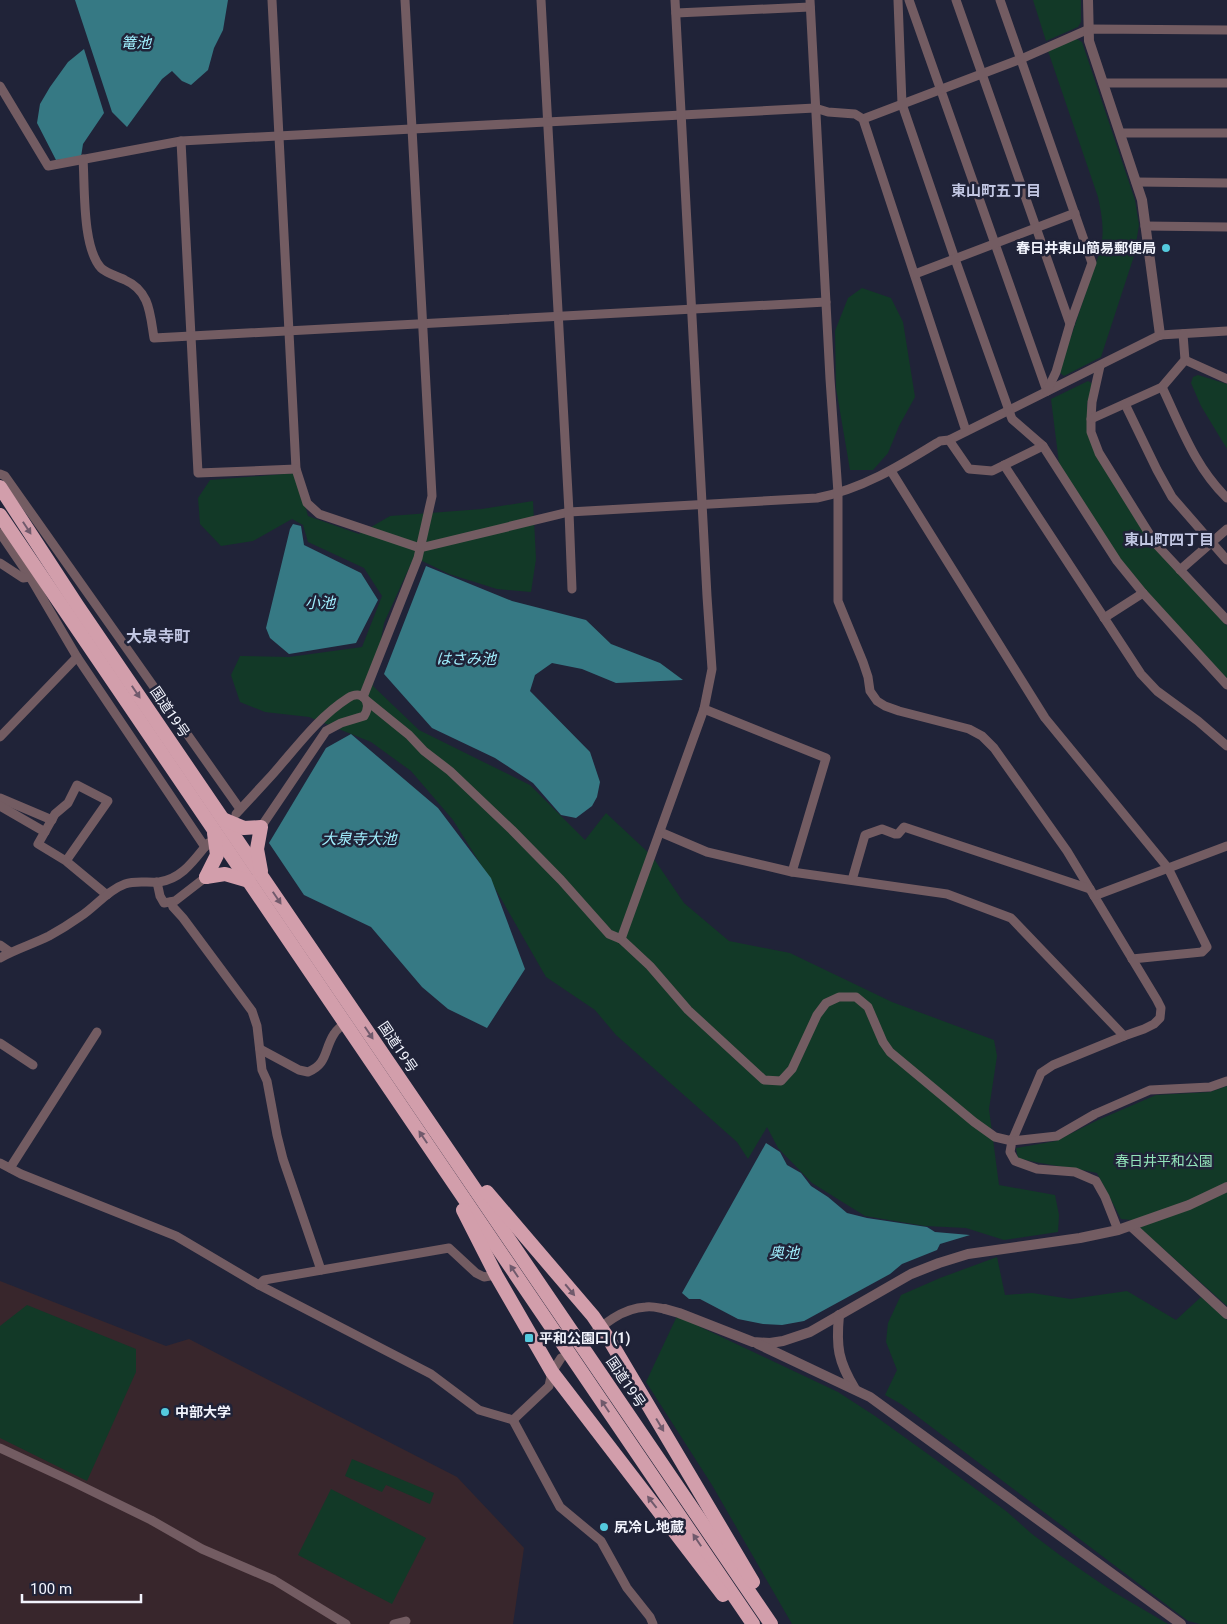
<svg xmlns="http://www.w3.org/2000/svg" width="1227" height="1624" font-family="Roboto,'Noto Sans JP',sans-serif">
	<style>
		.education { fill: #38262c }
		.green { fill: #123927 }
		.water { fill: #367984 }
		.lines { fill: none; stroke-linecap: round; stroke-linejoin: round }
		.minor { stroke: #735c62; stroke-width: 9 }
		.tertiary { stroke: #735c62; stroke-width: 10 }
		.trunk { stroke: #d29eab; stroke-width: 14 }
		.oneway { fill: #705a6c }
		.poi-dot { fill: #54cade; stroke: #202338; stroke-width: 2 }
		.labels { text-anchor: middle; stroke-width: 5; stroke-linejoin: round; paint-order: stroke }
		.poi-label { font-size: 14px; font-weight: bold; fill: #f2f4fd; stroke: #202338; text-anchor: start }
		.street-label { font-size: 14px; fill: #f2f4fd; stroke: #202338 }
		.park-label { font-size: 14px; fill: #92e3b9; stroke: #202338 }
		.water-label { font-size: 15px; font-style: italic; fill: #a1f0ff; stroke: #202338 }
		.neighbourhood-label { font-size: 15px; font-weight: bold; fill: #c1c6e2; stroke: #202338 }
		.quarter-label { font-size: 16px; font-weight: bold; fill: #c1c6e2; stroke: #202338 }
	</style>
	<rect width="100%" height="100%" fill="#202338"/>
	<polygon class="education" points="0,1281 166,1346 189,1339 457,1477 524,1548 513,1624 0,1624"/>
	<g class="green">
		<polygon points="1033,0 1081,0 1081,22 1078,27 1046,41"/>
		<path d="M1075,38L1082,42L1135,200L1139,225L1134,256L1101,357L1064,376L1059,372L1100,251C1105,232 1102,216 1098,197L1048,51Z"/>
		<polygon points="862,288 891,298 903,322 915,397 899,426 888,453 873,470 850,470 836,388 835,331 848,298"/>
		<polygon points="1198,375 1227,384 1227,449 1201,406 1191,383 1193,377"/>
		<polygon points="1088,381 1093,384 1087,404 1087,428 1157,550 1227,626 1227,679 1141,586 1121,561 1059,463 1051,399"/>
		<polygon points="296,473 308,516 359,534 390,516 482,509 533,501 536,559 531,592 497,589 449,574 414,557 384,623 373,686 419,730 530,785 585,840 606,813 652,856 684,903 729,941 790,953 892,1002 994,1040 997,1056 989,1109 999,1185 1055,1195 1059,1215 1058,1232 1004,1240 966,1228 925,1226 865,1216 812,1183 778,1148 767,1127 748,1159 737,1142 616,1035 595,1010 546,977 488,876 453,820 411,771 371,742 309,717 265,712 240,702 231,675 240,656 289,657 362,647 382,596 364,568 308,542 303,525 292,519 253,541 221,546 200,524 198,498 210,480"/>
		<path d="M1227,1086V1306L1131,1220L1121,1219L1097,1173C1071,1167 1044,1165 1018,1158L1016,1148L1056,1141L1098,1120L1156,1095L1210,1092Z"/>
		<polygon points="997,1257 1005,1295 1032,1293 1071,1299 1127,1291 1176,1320 1201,1297 1227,1320 1227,1624 1200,1624 1188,1621 901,1404 885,1395 897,1370 886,1342 888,1323 901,1295 940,1278"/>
		<polygon points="27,1305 136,1349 136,1372 87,1481 0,1438 0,1326"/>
		<polygon points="677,1316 838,1392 875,1416 921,1449 1006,1511 1032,1534 1061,1556 1112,1591 1168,1624 792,1624 712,1485 646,1382"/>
		<polygon points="352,1459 434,1493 430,1504 386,1485 382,1492 345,1476"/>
		<polygon points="331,1489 426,1538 392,1604 298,1555"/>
	</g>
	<g class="water">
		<polygon points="75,0 228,0 223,30 214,48 208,70 191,85 182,81 172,71 162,79 127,127 112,112"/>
		<polygon points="84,49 104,113 83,144 81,157 56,160 37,123 40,104 50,87 68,62"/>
		<polygon points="293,524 301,526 304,545 361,573 378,600 356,643 289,654 270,638 266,628 290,529"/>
		<polygon points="426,566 512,601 586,620 611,644 660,663 683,680 616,683 582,669 552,663 535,675 530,691 590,752 600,782 597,797 592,806 576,818 561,815 533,783 495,758 432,728 384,674"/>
		<polygon points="351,734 438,808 491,878 525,969 487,1028 448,1009 422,987 371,927 304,895 269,843 326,748"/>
		<polygon points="766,1143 780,1152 787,1165 801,1173 811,1186 828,1197 847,1213 867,1218 927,1227 935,1232 970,1235 940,1244 937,1250 902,1264 890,1274 804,1321 782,1325 763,1324 738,1319 700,1299 689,1299 682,1293"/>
	</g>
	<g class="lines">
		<g class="minor">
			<path d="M272,0L296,469L307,503L319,514L420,548L569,512L817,498C863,489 901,465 940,441L949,440L1160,335L1227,331"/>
			<polyline points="541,0 569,512 572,589"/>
			<polyline points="898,0 902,104 955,259 1012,419 1043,446 1117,561 1143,593 1227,685"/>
			<polyline points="909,0 1047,391"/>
			<polyline points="956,0 1070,324"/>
			<polyline points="1000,0 1092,263 1070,324 1056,372 1047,391"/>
			<polyline points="676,13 810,7"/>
			<polyline points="1103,83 1227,83"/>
			<polyline points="0,86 48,166 181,141 815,108 828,112 855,114 863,119 966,431"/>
			<polyline points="863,119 1021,59 1089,29 1227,30"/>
			<polyline points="1120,133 1227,133"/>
			<polyline points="181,141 198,473 296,469"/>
			<path d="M83,159C85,187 82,247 101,268C106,273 119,277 125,280C150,291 150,314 154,338L826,302"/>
			<polyline points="1136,182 1227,183"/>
			<polyline points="1145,226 1227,227"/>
			<polyline points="915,274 1075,213"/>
			<polyline points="1185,360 1227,379"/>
			<polyline points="1100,366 1092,402 1091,419 1091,432 1099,453 1155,543 1227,620"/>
			<path d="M1162,387C1181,427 1195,467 1227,498"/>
			<polyline points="1125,404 1157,470 1172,497 1227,560"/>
			<polyline points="1091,419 1162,387 1185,360 1183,334"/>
			<polyline points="949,440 969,469 992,471 1043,446"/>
			<polyline points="1004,465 1141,674 1157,691 1198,721 1227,746"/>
			<polyline points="891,471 1045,718 1168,868 1207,947 1202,952 1132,959"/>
			<polyline points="0,474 5,476 240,809"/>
			<polyline points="0,533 30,577 77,657 205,847"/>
			<polyline points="0,563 23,578 30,577"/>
			<polyline points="1180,570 1227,529"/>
			<polyline points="1104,618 1143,593"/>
			<polyline points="363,697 418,558 432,496 405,0"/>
			<polyline points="367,701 409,735 424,751 450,771 512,830 561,880 609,934 621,939 650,966 688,1010 764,1080 781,1081 792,1069 817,1015 826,1003 839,997 856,997 868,1007 883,1042 890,1052 974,1122 995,1137 1012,1141 1041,1073 1053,1065 1124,1036 1144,1029 1154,1024 1160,1018 1161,1008 1157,1000 1067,851 994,748 982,736 969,729 899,711 885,706 877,701 870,691 868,677 863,662 838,601 838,493 830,379 810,0"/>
			<polyline points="704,709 826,758 792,872"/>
			<polyline points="0,737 77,657"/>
			<polyline points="0,798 52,820"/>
			<polyline points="0,806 45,832"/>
			<path d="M236,814C248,801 260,788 272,775C296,748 317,718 348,698C362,689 373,702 364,716L341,723L326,731L261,827"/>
			<polyline points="660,832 707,852 792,872 947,894 1011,918 1124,1036"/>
			<polyline points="66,861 108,801 77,785 68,803 55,814 38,844 66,861 107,895"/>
			<polyline points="852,880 865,835 882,829 895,834 898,834 904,827 1090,889"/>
			<polyline points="157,882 160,896 164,903 175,901 206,877"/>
			<polyline points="1094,896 1227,846"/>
			<polyline points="171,902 173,907 183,918 252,1011 257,1026 262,1070 267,1081 277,1135 283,1159 321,1270"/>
			<polyline points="621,939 704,709 712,669 707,596 675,0"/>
			<polyline points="0,945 10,952"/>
			<path d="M0,958C16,949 33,944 49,936C60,930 71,923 81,916C96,906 108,890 125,884C136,880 148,883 159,882C182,879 194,860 208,843"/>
			<polyline points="0,1043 33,1065"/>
			<path d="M260,1049L299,1070L308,1072C328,1064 324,1049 334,1034C337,1029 341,1026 346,1023"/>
			<polyline points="0,1163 21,1174 176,1236 259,1285 431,1374 479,1410 513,1420 560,1507 601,1541 627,1588 650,1617 653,1624"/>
			<polyline points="10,1168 97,1032"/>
			<polyline points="1118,1230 1105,1197 1096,1181 1075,1172 1037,1169 1015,1161 1010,1152 1012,1141 1057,1136 1095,1114 1150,1090 1210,1087 1227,1081"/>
			<polyline points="259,1285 264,1280 449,1248 476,1273 484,1277 496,1275"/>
			<path d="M586,1341C602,1325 622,1308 646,1307C652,1306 659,1308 665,1309"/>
			<polyline points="513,1420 549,1386 552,1372 561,1358"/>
			<polyline points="0,1448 69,1480 151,1520 202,1549 274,1580 346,1624"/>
			<polyline points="394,1624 406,1621"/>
		</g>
		<g class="tertiary">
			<polyline points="1088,0 1089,41 1142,200 1160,335"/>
			<polyline points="1131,1226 1227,1314"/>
			<polyline points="665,1309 679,1313 753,1342 770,1343 783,1341 810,1332 911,1274 939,1263 968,1254 1080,1238 1118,1230 1189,1205 1227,1187"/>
			<path d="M839,1315C836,1347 838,1361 855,1389"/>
			<polyline points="758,1344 870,1397 1181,1624"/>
		</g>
		<g class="trunk">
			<polyline points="0,487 77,605 771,1624"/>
			<polyline points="0,515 753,1624"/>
			<polyline points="225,820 244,828 261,827 257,849 261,871"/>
			<polyline points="206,877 217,855 214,833"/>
			<polyline points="206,877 225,874 249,881"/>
			<polyline points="487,1192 593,1316 610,1341 753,1582"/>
			<polyline points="463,1210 496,1275 552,1372 723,1595"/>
		</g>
	</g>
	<defs><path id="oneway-solid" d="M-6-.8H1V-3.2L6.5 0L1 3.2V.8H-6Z" transform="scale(1.25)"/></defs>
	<g class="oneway">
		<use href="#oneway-solid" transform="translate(27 528) rotate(57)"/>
		<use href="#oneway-solid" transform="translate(136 692) rotate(56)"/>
		<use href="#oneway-solid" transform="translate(277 898) rotate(56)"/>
		<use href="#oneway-solid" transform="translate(369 1033) rotate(56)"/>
		<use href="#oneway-solid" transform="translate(423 1137) rotate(-124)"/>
		<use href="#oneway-solid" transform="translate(514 1271) rotate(-124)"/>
		<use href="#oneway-solid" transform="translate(570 1290) rotate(50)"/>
		<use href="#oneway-solid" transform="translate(605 1406) rotate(-124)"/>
		<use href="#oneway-solid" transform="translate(660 1425) rotate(59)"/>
		<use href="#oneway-solid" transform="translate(652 1502) rotate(-128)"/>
		<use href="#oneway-solid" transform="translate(697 1540) rotate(-124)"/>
	</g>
	<g class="poi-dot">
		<circle cx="1166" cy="248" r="5"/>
		<rect x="524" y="1333" width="10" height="10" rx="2.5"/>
		<circle cx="165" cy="1412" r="5"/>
		<circle cx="604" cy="1527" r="5"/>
	</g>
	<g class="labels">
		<g class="poi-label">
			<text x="1156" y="253" text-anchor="end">春日井東山簡易郵便局</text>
			<text x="539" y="1343">平和公園口 (1)</text>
			<text x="175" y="1417">中部大学</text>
			<text x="614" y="1532">尻冷し地蔵</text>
		</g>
		<g class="street-label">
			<text transform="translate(170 712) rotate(56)" y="5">国道19号</text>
			<text transform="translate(398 1047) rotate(56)" y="5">国道19号</text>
			<text transform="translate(626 1382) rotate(56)" y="5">国道19号</text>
		</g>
		<g class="park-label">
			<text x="1164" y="1166">春日井平和公園</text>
		</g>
		<g class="water-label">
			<text x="136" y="48">篭池</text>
			<text x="320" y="608">小池</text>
			<text x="466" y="664">はさみ池</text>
			<text x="359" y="844">大泉寺大池</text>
			<text x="784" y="1258">奥池</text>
		</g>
		<g class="neighbourhood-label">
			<text x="996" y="196">東山町五丁目</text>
			<text x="1169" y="545">東山町四丁目</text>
		</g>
		<g class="quarter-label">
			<text x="158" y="642">大泉寺町</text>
		</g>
	</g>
	<path d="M22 1594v8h119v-8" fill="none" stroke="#f2f4fd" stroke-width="2.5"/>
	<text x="30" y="1594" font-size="15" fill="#f2f4fd" stroke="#202338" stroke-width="4" paint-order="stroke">100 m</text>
</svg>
